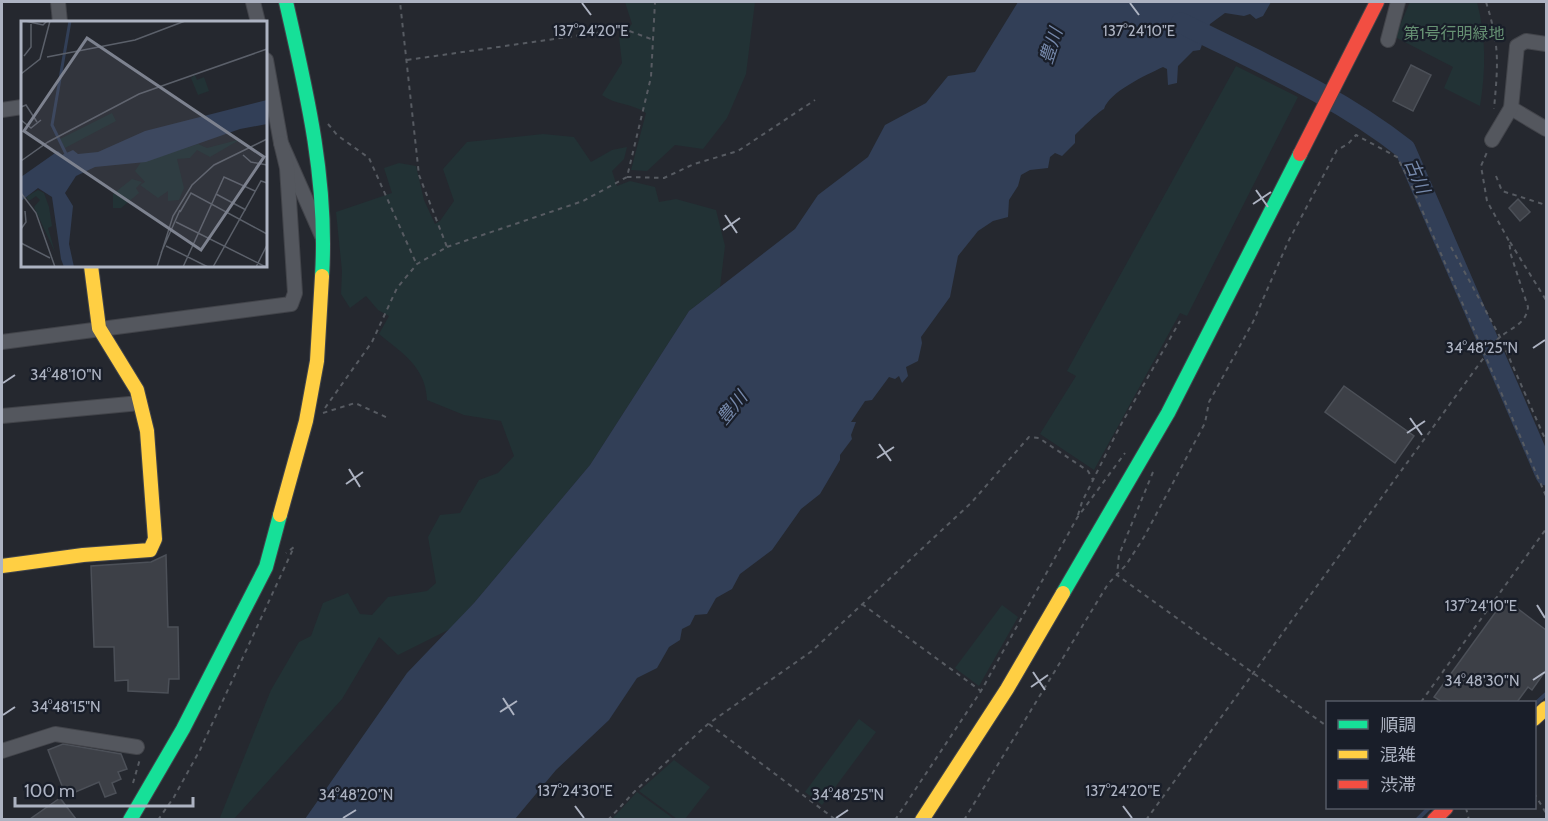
<svg xmlns="http://www.w3.org/2000/svg" width="1548" height="821" font-family="Cabin,'Noto Sans JP',sans-serif">
	<style>
		.green { fill: #223235 }
		.water { fill: #323f57 }
		.lines { fill: none; stroke-linecap: round; stroke-linejoin: round }
		.stream { stroke: #323f57; stroke-width: 4 }
		.river { stroke: #323f57; stroke-width: 21 }
		.building { fill: #3d4047; stroke: #4c5058; stroke-width: 1.5 }
		.street-casing { stroke: #42444a; stroke-width: 16 }
		.fast-casing { stroke: #42444a; stroke-width: 16 }
		.slow-casing { stroke: #42444a; stroke-width: 16 }
		.jam-casing { stroke: #42444a; stroke-width: 16 }
		.path { stroke: #575b62; stroke-width: 2; stroke-dasharray: 4.5 4.5; stroke-linecap: butt }
		.street { stroke: #54575e; stroke-width: 14 }
		.fast { stroke: #16e098; stroke-width: 14 }
		.slow { stroke: #ffcf43; stroke-width: 14 }
		.jam { stroke: #f24e42; stroke-width: 14 }
		.ticks { fill: none; stroke: #adb3c2; stroke-width: 2 }
		.labels { text-anchor: middle; stroke-width: 4.5; stroke-linejoin: round; paint-order: stroke }
		.park-label { font-size: 16px; fill: #669173; stroke: #191e29 }
		.water-label { font-size: 18px; font-style: italic; fill: #7588aa; stroke: #191e29 }
		.inset-river { fill: none; stroke: #323f57; stroke-width: 3 }
		.inset-road { fill: none; stroke: #5b606a; stroke-width: 1.5 }
		.view { fill: #7d828f; fill-opacity: 0.15; stroke: #7d828f; stroke-width: 3 }
		.inset-edge { fill: none; stroke: #adb3c2; stroke-width: 3 }
		.ticks-label { font-size: 15px; text-anchor: middle; fill: #adb3c2; stroke: #191e29; stroke-width: 4.5; stroke-linejoin: round; paint-order: stroke }
	</style>
	<rect width="100%" height="100%" fill="#25282f"/>
	<g class="green">
		<path d="M625,2H755L746,74L727,118L703,149L675,145L647,171L631,170L646,113C632,103 615,105 602,95L622,63L619,37L632,24Z"/>
		<path d="M1410,2H1477C1486,36 1486,70 1480,106L1444,88L1453,67L1395,37Z"/>
		<polygon points="1236,66 1298,97 1187,316 1180,313 1094,470 1040,434 1076,376 1067,371"/>
		<path d="M543,134L574,137L591,162L612,150L627,147L624,159L612,171L617,186L630,181L655,187L659,202L676,199L716,210L725,246L720,287L689,311L590,465L474,603L450,629L398,655L379,637L342,699L234,819L219,820L271,690L299,642L311,636L323,603L348,593L360,614L372,615L388,597L427,591L436,583L428,537L440,515L460,513L479,480L498,473L514,456L501,421L464,415L427,400C426,367 402,353 379,334L389,316L378,310L366,296L350,308L341,294L342,271L336,212L392,193L384,168L399,163L416,166L424,200L435,224L440,221L454,201L443,169L467,142Z"/>
		<polygon points="1002,605 1018,617 979,686 955,668"/>
		<polygon points="859,719 876,732 822,805 805,792"/>
		<polygon points="674,760 710,787 685,819 677,819 639,791"/>
		<polygon points="637,792 674,819 612,819"/>
	</g>
	<path class="water" d="M1018,2H1271L1263,16L1256,19L1250,14L1244,16L1225,13L1210,24L1200,50L1193,51L1178,66L1177,83L1168,85L1167,69L1163,67C1146,75 1109,92 1104,109C1099,111 1080,130 1075,135V143L1062,156L1055,153L1050,157L1048,168L1030,170L1021,175L1018,186L1009,200L1008,217L993,221L978,231L958,256L950,297L921,337L922,343L918,361L906,367L908,376L902,383L899,376L895,379L889,377L872,400L865,401L851,422H856L851,435L852,439L840,455V460L820,494L801,509L772,550L740,574L732,589L716,598L707,614L695,615L690,625L682,629L680,640L669,647L657,668L637,678L609,720L556,770L515,819H305L407,673L474,603L590,465L689,311L795,229L818,195L868,157L885,125L926,103L948,76L975,72Z"/>
	<g class="lines">
		<g class="stream">
			<polyline points="1534,705 1546,694"/>
			<polyline points="1417,820 1429,808"/>
		</g>
		<path class="river" d="M1181,23C1257,61 1338,96 1405,149L1546,475"/>
	</g>
	<g class="building">
		<polygon points="1411,65 1431,75 1413,111 1393,101"/>
		<polygon points="1518,199 1530,212 1520,221 1509,208"/>
		<polygon points="1344,386 1414,436 1395,463 1325,412"/>
		<polygon points="166,555 168,627 178,627 179,679 169,679 168,693 128,691 128,680 115,681 114,647 94,647 91,566 151,562"/>
		<polygon points="1505,599 1546,630 1546,670 1532,690 1528,687 1517,702 1442,702 1434,697"/>
		<polygon points="63,744 121,754 127,769 118,772 121,779 112,783 116,793 105,797 99,782 66,796 48,750"/>
		<polygon points="60,798 76,819 30,819"/>
	</g>
	<g class="lines">
		<defs>
			<g id="street">
				<polyline points="58,2 60,22"/>
				<polyline points="253,2 258,22"/>
				<polyline points="1388,40 1398,2"/>
				<polyline points="266,60 281,143 322,236"/>
				<polyline points="1511,108 1546,129"/>
				<polyline points="2,110 22,107"/>
				<polyline points="1492,140 1511,108 1517,46 1526,41 1546,44"/>
				<polyline points="2,342 291,304 295,293 287,168 281,143"/>
				<polyline points="2,416 140,403"/>
				<polyline points="2,751 55,734 137,747"/>
			</g>
			<g id="fast">
				<path d="M286,2C307,93 328,182 322,276"/>
				<polyline points="1063,593 1168,413 1300,154"/>
				<polyline points="130,820 183,729 266,567 280,515"/>
			</g>
			<g id="slow">
				<polyline points="280,515 306,421 317,361 322,276"/>
				<polyline points="2,566 83,555 150,550 155,539 147,431 137,390 99,328 91,266"/>
				<polyline points="1534,719 1546,708"/>
				<polyline points="922,820 1007,689 1063,593"/>
			</g>
			<g id="jam">
				<polyline points="1300,154 1377,2"/>
				<polyline points="1434,820 1446,808"/>
			</g>
		</defs>
		<use href="#street" class="street-casing"/>
		<use href="#fast" class="fast-casing"/>
		<use href="#slow" class="slow-casing"/>
		<use href="#jam" class="jam-casing"/>
		<g class="path">
			<path d="M1486,2C1500,46 1498,64 1494,109"/>
			<polyline points="407,60 624,29 651,39"/>
			<polyline points="328,124 337,135 369,158 416,263"/>
			<polyline points="1496,176 1502,191 1546,205"/>
			<polyline points="627,177 664,178 694,164 738,151 815,100"/>
			<polyline points="1510,242 1546,300"/>
			<polyline points="447,247 583,201 627,177 651,77 655,2"/>
			<polyline points="1451,247 1500,337 1546,441"/>
			<polyline points="325,408 372,342 397,288 417,264 447,247 419,175 400,2"/>
			<polyline points="323,413 355,403 388,418"/>
			<polyline points="1153,472 1119,555 1117,575 1328,727"/>
			<polyline points="1078,515 1082,502 1119,428 1180,321"/>
			<polyline points="862,604 981,691"/>
			<polyline points="1421,702 1546,529"/>
			<polyline points="709,724 836,820"/>
			<polyline points="133,783 140,759"/>
			<polyline points="1534,793 1546,813"/>
			<polyline points="1466,808 1469,820"/>
			<polyline points="158,820 174,797 200,750 294,547 286,553"/>
			<polyline points="608,820 636,790 708,724 812,651 971,503 1029,437 1039,438 1088,471 1093,480"/>
			<polyline points="895,820 981,691 1077,518 1125,453"/>
			<polyline points="964,820 1108,584 1126,565 1144,537 1205,423 1209,402 1253,322 1288,242 1337,150 1348,144 1356,135 1397,157 1409,180 1546,496"/>
			<path d="M1146,820L1496,341C1508,328 1526,326 1528,307L1511,255L1509,241L1487,201L1481,166L1488,150"/>
		</g>
		<use href="#street" class="street"/>
		<use href="#fast" class="fast"/>
		<use href="#slow" class="slow"/>
		<use href="#jam" class="jam"/>
	</g>
	<path class="ticks" d="M582,3L591,15M1130,3L1139,15M1256,190L1268,207M1253,204L1271,192M725,215L737,233M723,230L740,218M1533,348L1545,340M3,383L15,375M1410,418L1422,435M1407,433L1425,421M879,444L891,461M877,458L894,447M349,469L360,487M346,484L363,472M1537,605L1545,618M1033,672L1045,690M1533,680L1545,672M1031,687L1048,675M503,698L514,715M500,712L517,701M3,715L15,707M575,806L584,818M1123,806L1132,818M343,818L356,810M836,818L848,810"/>
	<g class="labels">
		<g class="park-label">
			<text x="1454" y="39">第1号行明緑地</text>
		</g>
		<g class="water-label">
			<text transform="translate(1051 46) rotate(-72)" y="6">豊川</text>
			<text transform="translate(1417 176) rotate(67)" y="6">古川</text>
			<text transform="translate(732 408) rotate(-51)" y="6">豊川</text>
		</g>
	</g>
	<g transform="translate(21 21)">
		<rect width="246" height="246" fill="#25282f"/>
		<path d="M174,54L176,59L183,56L188,70L177,74L170,57ZM91,92L95,100L44,127L39,118ZM220,118L189,136L176,129L169,137L156,138L163,167L158,179L147,180V170L137,177L119,164L124,161L114,150L120,141L177,123L186,127ZM111,158L121,161L115,167L118,172L100,187H92V173ZM17,169L23,172L28,186L31,205L27,207L34,231L13,186L19,179L15,175L8,180L5,176Z" fill="#223235"/>
		<path d="M246,79V103L219,108L125,141L74,146L55,155L44,172L52,185L48,223L53,246H43L40,238L31,176L17,167L0,180V156L37,130L41,134L52,129L57,133L77,131L124,110Z" fill="#323f57"/>
		<path class="inset-river" d="M46,135L31,104L49,0"/>
		<path class="inset-road" d="M4,0L22,4L26,0M3,35L10,26V3M26,36L114,19L164,0M0,53L19,38L29,0M0,86L5,84L16,101M0,99L10,107L20,99M222,134L230,141L246,144M0,140L27,121L118,73L246,28M0,172L15,192L34,246M195,173L225,189M159,191L170,172L246,213M155,201L245,246M0,208L5,201L4,190M0,222L29,237M145,225L187,246M140,232L159,189M136,246L152,195L171,164L193,144L246,118M162,246L203,156L234,170M192,246L240,160L246,162M235,246L246,224"/>
		<path class="view" d="M66,17L243,136L180,229L3,110Z"/>
		<rect width="246" height="246" class="inset-edge"/>
	</g>
	<g class="ticks-label">
		<text x="591" y="36">137°24'20"E</text>
		<text x="1139" y="36">137°24'10"E</text>
		<text x="1482" y="353">34°48'25"N</text>
		<text x="66" y="380">34°48'10"N</text>
		<text x="1481" y="611">137°24'10"E</text>
		<text x="1482" y="686">34°48'30"N</text>
		<text x="66" y="712">34°48'15"N</text>
		<text x="575" y="796">137°24'30"E</text>
		<text x="1123" y="796">137°24'20"E</text>
		<text x="356" y="800">34°48'20"N</text>
		<text x="848" y="800">34°48'25"N</text>
	</g>
	<rect width="1548" height="821" fill="none" stroke="#adb3c2" stroke-width="6"/>
	<rect x="1326" y="701" width="210" height="108" fill="#191e29" stroke="#545a66" stroke-width="1.5"/>
	<rect x="1338" y="720" width="30" height="9" fill="#16e098" stroke="#545a66" stroke-width="1.5"/>
	<text x="1380" y="731" font-size="18" fill="#adb3c2">順調</text>
	<rect x="1338" y="750" width="30" height="9" fill="#ffcf43" stroke="#545a66" stroke-width="1.5"/>
	<text x="1380" y="761" font-size="18" fill="#adb3c2">混雑</text>
	<rect x="1338" y="780" width="30" height="9" fill="#f24e42" stroke="#545a66" stroke-width="1.5"/>
	<text x="1380" y="791" font-size="18" fill="#adb3c2">渋滞</text>
	<path d="M15 797v9h178v-9" fill="none" stroke="#adb3c2" stroke-width="3"/>
	<text x="24" y="797" font-size="18" fill="#adb3c2" stroke="#191e29" stroke-width="4.5" paint-order="stroke">100 m</text>
</svg>
